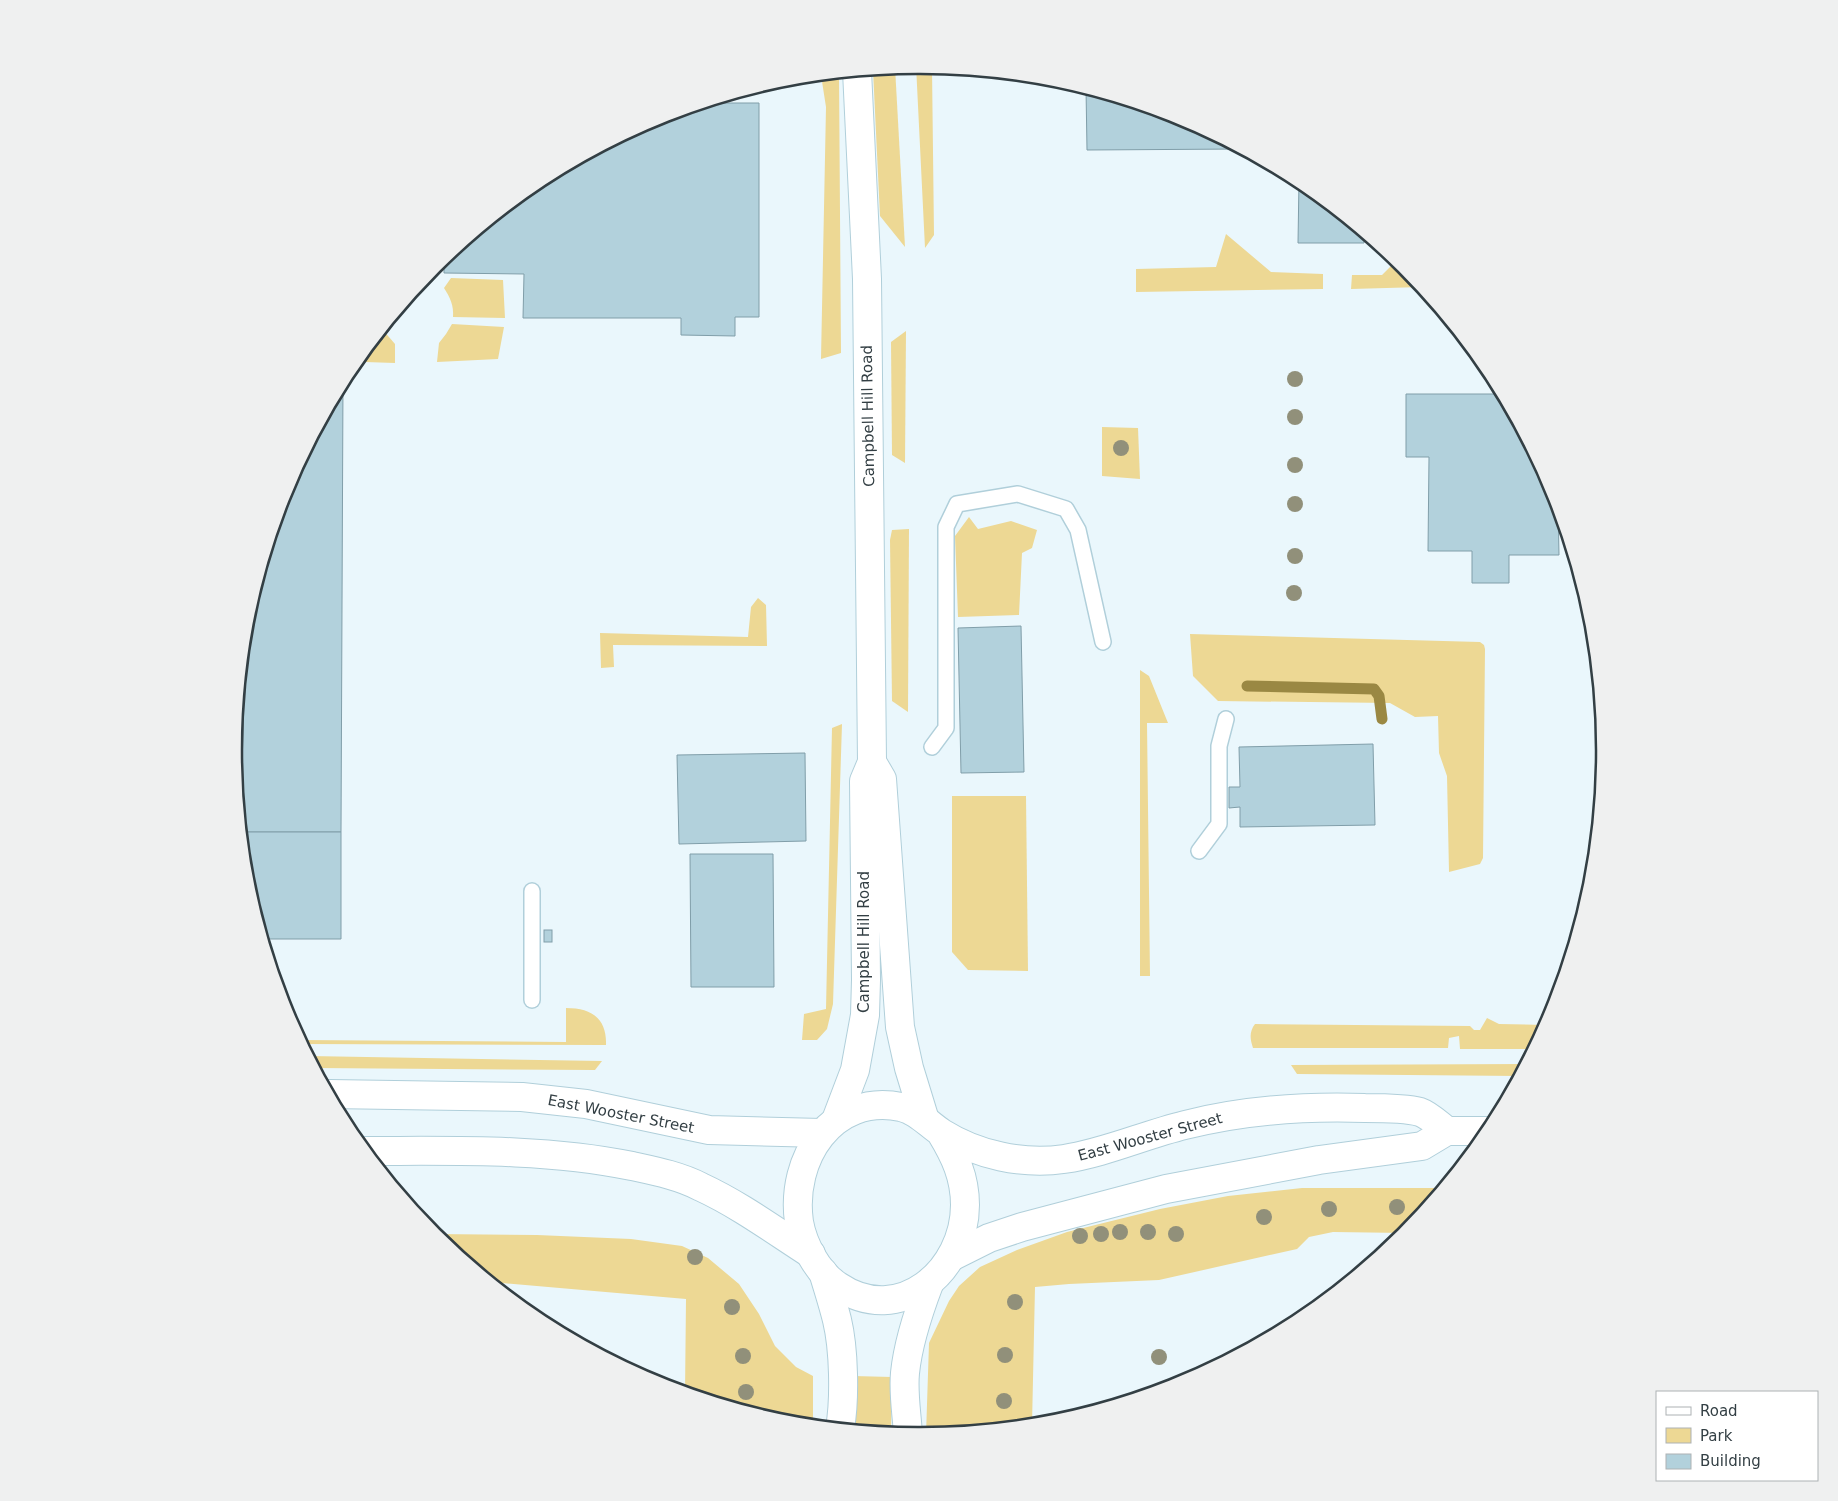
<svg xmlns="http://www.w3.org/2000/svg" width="1838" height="1501" font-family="'DejaVu Sans',sans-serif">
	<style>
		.green { fill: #edd894 }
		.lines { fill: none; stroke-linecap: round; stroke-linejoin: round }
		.stream { stroke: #9a8843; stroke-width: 11 }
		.building { fill: #b2d1dc; stroke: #809ea9 }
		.lane-casing { stroke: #b0cfda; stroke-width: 18 }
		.secondary-casing { stroke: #b0cfda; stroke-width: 30 }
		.lane { stroke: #fff; stroke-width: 15 }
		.secondary { stroke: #fff; stroke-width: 28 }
		.tree { fill: #91907a }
		.labels { text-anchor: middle; stroke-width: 5; stroke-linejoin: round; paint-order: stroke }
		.street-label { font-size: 15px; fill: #333f44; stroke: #fff }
		.rim { fill: none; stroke: #333f44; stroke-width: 2.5 }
	</style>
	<rect width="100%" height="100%" fill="#eaf7fc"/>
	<g class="green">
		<polygon points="916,65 934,66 932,68 934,235 925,248"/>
		<polygon points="895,67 905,247 880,216 873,70"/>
		<polygon points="839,73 841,353 821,359 826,107 821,75"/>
		<polygon points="1226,234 1271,272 1323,274 1323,289 1136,292 1136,269 1216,267"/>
		<polygon points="1397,260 1404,266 1422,287 1351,289 1352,275 1382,275"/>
		<path d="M451,278L503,280L505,318L453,317C454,306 450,297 444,288Z"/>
		<polygon points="452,324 504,327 498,359 437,362 439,343 446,334"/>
		<polygon points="382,329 395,344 395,363 365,362 363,353"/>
		<polygon points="906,331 905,463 892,455 891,342"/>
		<polygon points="1102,427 1138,428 1140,479 1102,476"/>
		<polygon points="969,517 978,529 1011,521 1037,530 1032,548 1022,553 1019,615 958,617 955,536"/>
		<polygon points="909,529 908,712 892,701 890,540 892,530"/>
		<polygon points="758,598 766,605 767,646 613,645 614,667 601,668 600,633 748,637 751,607"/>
		<polygon points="1190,634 1480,642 1484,645 1485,649 1483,858 1480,864 1449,872 1447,776 1439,753 1438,716 1415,717 1390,703 1218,701 1193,676"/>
		<polygon points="1140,670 1149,676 1168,723 1147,723 1150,976 1140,976"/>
		<polygon points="842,724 833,1004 827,1029 817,1040 802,1040 804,1014 826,1009 832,728"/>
		<polygon points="952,796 1026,796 1028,971 968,970 952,952"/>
		<path d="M566,1008C591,1008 607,1018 606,1045L302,1044L300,1040L566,1042Z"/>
		<path d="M1487,1018L1499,1024L1546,1025L1533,1049H1460L1459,1036L1449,1038L1448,1048H1253C1250,1039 1249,1032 1255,1024L1470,1026L1474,1030H1480Z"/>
		<polygon points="309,1056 602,1061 595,1070 315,1068"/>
		<polygon points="1525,1064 1519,1076 1297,1074 1291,1065"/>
		<polygon points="1302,1188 1442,1188 1406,1233 1333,1232 1309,1237 1297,1249 1159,1280 1069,1284 1035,1287 1032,1425 926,1435 929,1343 949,1301 959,1286 980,1267 1017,1250 1067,1232 1160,1209 1228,1196"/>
		<polygon points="433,1234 537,1235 631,1239 682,1246 708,1258 739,1284 759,1314 775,1346 796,1367 813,1376 813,1426 785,1423 685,1393 686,1299 491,1282"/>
		<polygon points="853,1376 892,1377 891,1433 850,1429"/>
	</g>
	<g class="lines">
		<polyline class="stream" points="1247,686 1374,689 1379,696 1382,719"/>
	</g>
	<g class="building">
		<polygon points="1086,88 1182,117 1241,149 1087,150"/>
		<polygon points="704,103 759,103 759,317 735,317 735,336 681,335 681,318 523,318 524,274 444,273 444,257 538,180 657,117"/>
		<polygon points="1299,180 1364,233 1364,243 1298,243"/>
		<polygon points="343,381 341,832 242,832 234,750 247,616 286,488"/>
		<polygon points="1406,394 1502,394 1552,488 1558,508 1559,555 1509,555 1509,583 1472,583 1472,551 1428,551 1429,457 1406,457"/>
		<polygon points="1021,626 1024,772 961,773 958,628"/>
		<polygon points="1373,744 1375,825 1240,827 1240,807 1229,808 1229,787 1240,787 1239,747"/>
		<polygon points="805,753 806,841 679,844 677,755"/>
		<polygon points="242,832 341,832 341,939 263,939 247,884"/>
		<polygon points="690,854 773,854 774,987 691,987"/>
		<rect x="544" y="930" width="8" height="12"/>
	</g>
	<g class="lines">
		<defs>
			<g id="lane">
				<polyline points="932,747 946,728 946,527 957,504 1018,494 1066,509 1078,530 1103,642"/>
				<polyline points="1199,851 1219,824 1219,746 1226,719"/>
				<polyline points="532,1000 532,891"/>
			</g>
			<g id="secondary">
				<polyline points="872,762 882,779 900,1027 909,1068 924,1117"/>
				<polyline points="329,1094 522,1097 586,1104 709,1130 822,1133"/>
				<polyline points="836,1120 855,1070 865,1015 866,980 864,781 872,762 867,279 857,71"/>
				<path d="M941,1133C955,1156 965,1177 965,1205C965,1270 900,1328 838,1286C818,1273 803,1245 799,1222C790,1159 832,1093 901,1107C918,1111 928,1124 942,1133C977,1155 1023,1165 1064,1159C1105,1153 1144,1135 1185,1125C1244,1110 1305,1106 1365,1108C1380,1108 1406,1108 1420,1112C1429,1115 1439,1125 1447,1131"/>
				<path d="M365,1151C454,1151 544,1148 632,1166C655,1171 680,1176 701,1187C740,1205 775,1231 811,1254"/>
				<polyline points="951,1257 989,1238 1022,1227 1166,1189 1319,1160 1422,1146 1447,1131 1489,1131"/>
				<path d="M823,1272C828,1288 833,1304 837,1320C844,1349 845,1399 840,1428"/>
				<path d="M908,1435C907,1415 903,1394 905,1373C908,1343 918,1313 929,1284"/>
			</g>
		</defs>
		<use href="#lane" class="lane-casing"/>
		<use href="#secondary" class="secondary-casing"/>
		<use href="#lane" class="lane"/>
		<use href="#secondary" class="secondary"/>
	</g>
	<g class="tree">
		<circle cx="1295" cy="379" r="8"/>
		<circle cx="1295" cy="417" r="8"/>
		<circle cx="1121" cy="448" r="8"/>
		<circle cx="1295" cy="465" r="8"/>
		<circle cx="1295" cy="504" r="8"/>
		<circle cx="1295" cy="556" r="8"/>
		<circle cx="1294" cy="593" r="8"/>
		<circle cx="1397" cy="1207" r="8"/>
		<circle cx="1329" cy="1209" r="8"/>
		<circle cx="1264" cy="1217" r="8"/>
		<circle cx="1120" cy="1232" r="8"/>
		<circle cx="1148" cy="1232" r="8"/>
		<circle cx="1101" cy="1234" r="8"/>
		<circle cx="1176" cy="1234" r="8"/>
		<circle cx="1080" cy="1236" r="8"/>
		<circle cx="695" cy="1257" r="8"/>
		<circle cx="1015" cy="1302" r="8"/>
		<circle cx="732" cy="1307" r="8"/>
		<circle cx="1005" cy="1355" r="8"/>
		<circle cx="743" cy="1356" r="8"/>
		<circle cx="1159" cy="1357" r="8"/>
		<circle cx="746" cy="1392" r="8"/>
		<circle cx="1004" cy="1401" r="8"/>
	</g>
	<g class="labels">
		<g class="street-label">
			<text transform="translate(868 416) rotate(-91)" y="5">Campbell Hill Road</text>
			<text transform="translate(864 942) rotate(-90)" y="5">Campbell Hill Road</text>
			<text transform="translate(621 1114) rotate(11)" y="5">East Wooster Street</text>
			<text transform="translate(1150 1137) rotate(-15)" y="5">East Wooster Street</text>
		</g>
	</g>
	<path d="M0 0H1838V1501H0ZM918 74H920A676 676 0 0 1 1596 750V751A676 676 0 0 1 920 1427H918A676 676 0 0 1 242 751V750A676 676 0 0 1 918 74Z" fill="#eff0f0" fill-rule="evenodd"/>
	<path class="rim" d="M918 74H920A676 676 0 0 1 1596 750V751A676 676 0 0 1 920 1427H918A676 676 0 0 1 242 751V750A676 676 0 0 1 918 74Z"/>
	<rect x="1656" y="1391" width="162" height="90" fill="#ffffff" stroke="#adb2b4"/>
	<rect x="1666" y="1407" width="25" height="8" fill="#ffffff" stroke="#adb2b4"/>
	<text x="1700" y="1416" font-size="15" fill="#333f44">Road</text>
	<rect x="1666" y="1428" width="25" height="15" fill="#edd894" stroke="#adb2b4"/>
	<text x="1700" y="1441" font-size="15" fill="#333f44">Park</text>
	<rect x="1666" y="1454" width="25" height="15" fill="#b2d1dc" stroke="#adb2b4"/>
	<text x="1700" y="1466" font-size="15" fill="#333f44">Building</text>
</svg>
